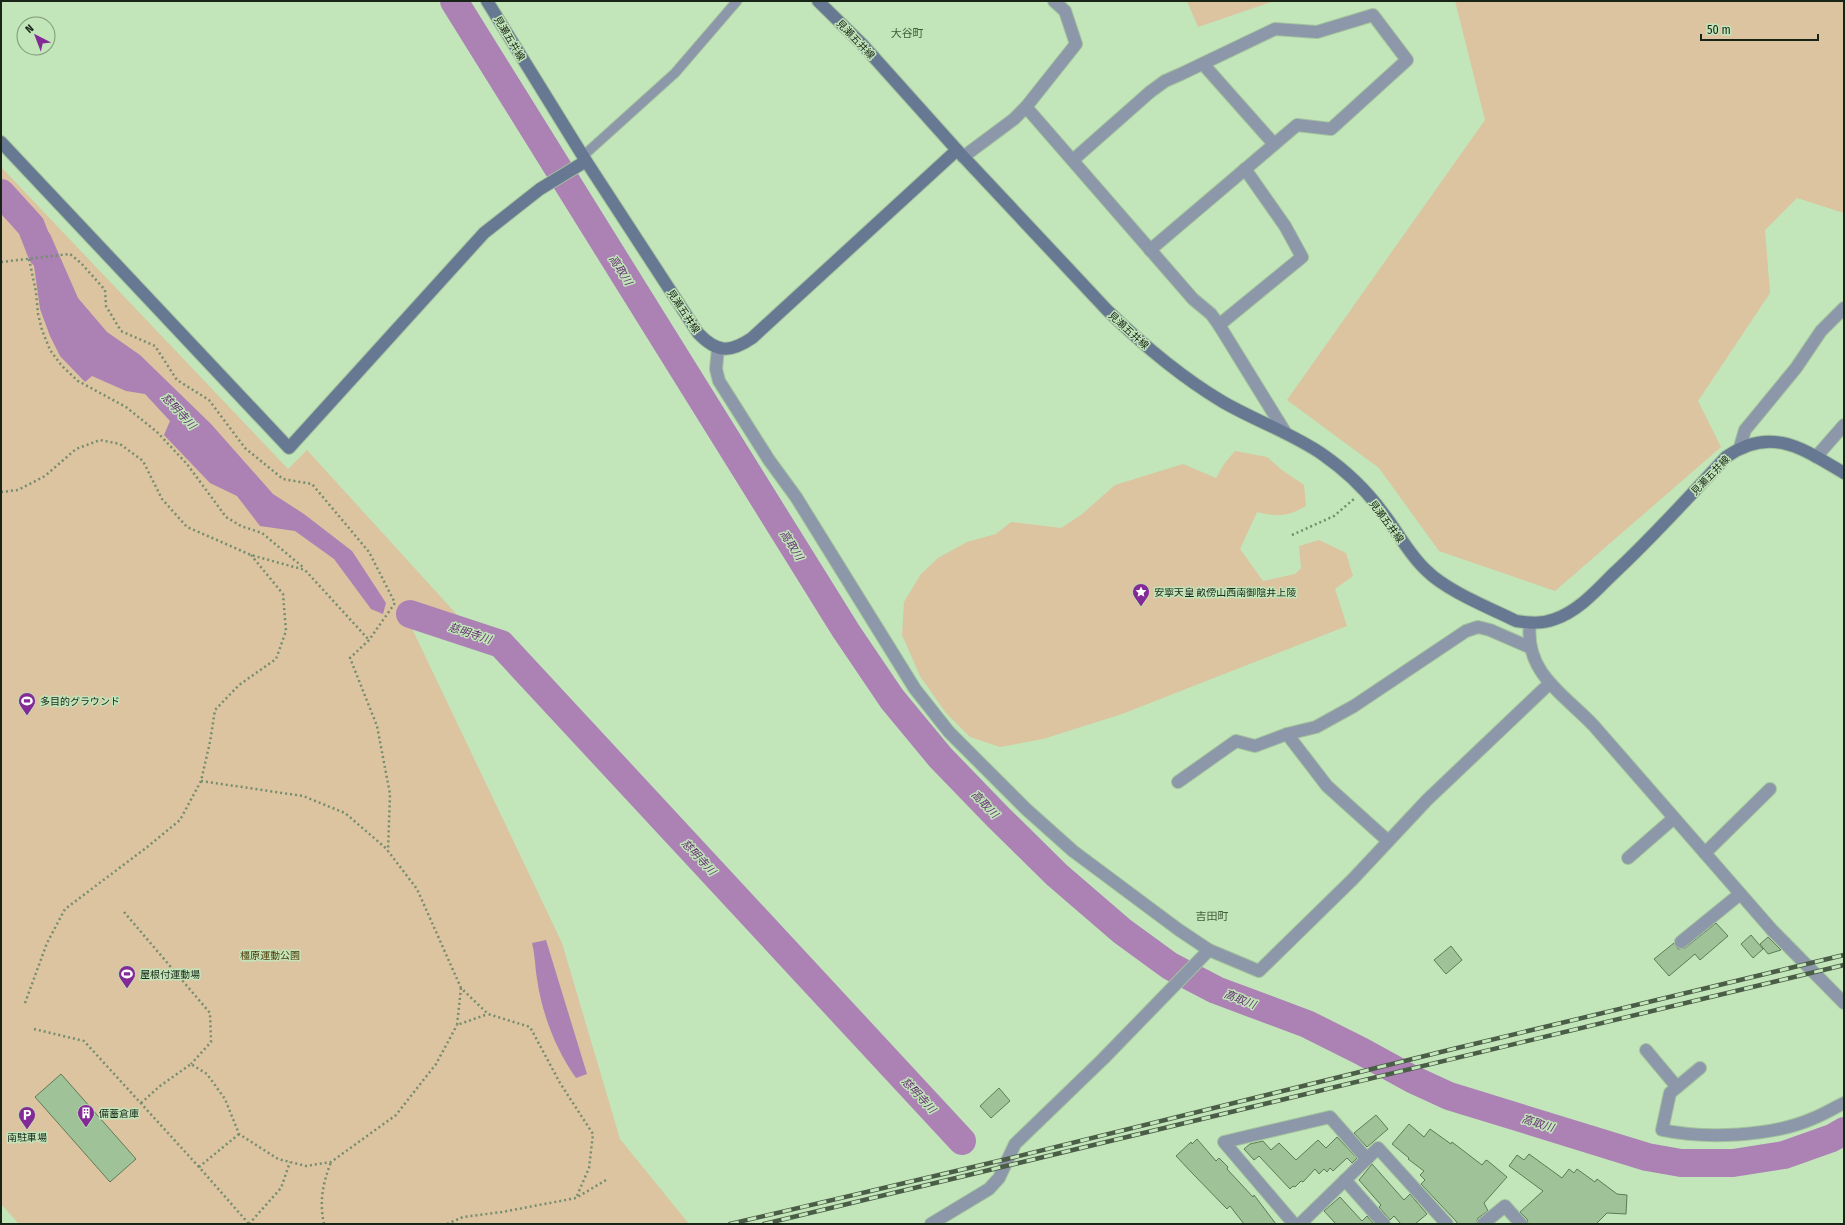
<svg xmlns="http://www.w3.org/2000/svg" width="1845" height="1225" font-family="'Fira Sans Condensed','Noto Sans JP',sans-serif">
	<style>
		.green { fill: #dbc49f }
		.water { fill: #ac82b5 }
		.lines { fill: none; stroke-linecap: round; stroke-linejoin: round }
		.river { stroke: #ac82b5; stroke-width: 28 }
		.building { fill: #a0c298; stroke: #5d7c56 }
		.lane-casing { stroke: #a3c29c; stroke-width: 11 }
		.street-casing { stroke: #a3c29c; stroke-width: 14 }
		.secondary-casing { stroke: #a3c29c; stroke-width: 14 }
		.path { stroke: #748d6f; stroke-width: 2.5; stroke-dasharray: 2 3; stroke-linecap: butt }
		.lane { stroke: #8c97aa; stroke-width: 9 }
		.street { stroke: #8c97aa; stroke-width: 12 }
		.secondary { stroke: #677893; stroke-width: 12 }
		.rail-casing { stroke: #4a5d46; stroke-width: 4.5 }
		.rail { stroke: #c2e5ba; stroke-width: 3; stroke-dasharray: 9; stroke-linecap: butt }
		.labels { text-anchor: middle; stroke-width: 3; stroke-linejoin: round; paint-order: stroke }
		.street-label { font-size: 10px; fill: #182516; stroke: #c2e5ba }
		.poi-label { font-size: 10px; fill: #182516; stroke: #c2e5ba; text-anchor: start }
		.park-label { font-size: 10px; fill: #513906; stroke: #c2e5ba }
		.neighbourhood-label { font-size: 11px; fill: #405f3a; stroke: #c2e5ba }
		.water-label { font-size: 11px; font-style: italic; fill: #663172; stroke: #c2e5ba }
	</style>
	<rect width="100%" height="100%" fill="#c2e5ba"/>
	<g class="green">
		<polygon points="1187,1 1274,1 1198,27"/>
		<polygon points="1455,1 1844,1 1844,213 1797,198 1765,230 1770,293 1698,401 1721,447 1555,591 1439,551 1379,468 1287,400 1485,120"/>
		<polygon points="1,167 288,469 307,450 470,629 404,605 406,616 562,943 620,1139 689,1224 19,1224 1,1204"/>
		<path d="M1235,451L1267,457L1282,470L1304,485L1306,506C1287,517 1278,517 1257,512L1240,549L1263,581L1295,574L1301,568L1299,546L1319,540L1346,553L1353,576L1335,589L1347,626L1122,714L1043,739L1000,747L970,737L946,713L920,676L902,635L904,602L921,574L938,558L967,542L996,534L1011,522L1061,528L1081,515L1115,485L1183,464L1216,478L1224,464Z"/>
	</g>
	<g class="water">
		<polygon points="33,214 50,234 78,298 107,332 140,355 211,424 273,494 304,514 352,551 386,603 383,614 371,609 334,559 295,531 260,526 237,496 210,483 164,435 170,421 145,394 126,391 92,376 85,382 60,356 50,336 40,309 34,266 21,225"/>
		<path d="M546,940L587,1074L576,1078C556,1050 542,1014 537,979C535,966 535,955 532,943Z"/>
	</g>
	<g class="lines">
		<g class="river">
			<polyline points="454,1 846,631 892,699 940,757 998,817 1057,875 1122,931 1170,966 1216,990 1307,1024 1361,1051 1412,1079 1449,1096 1647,1157 1681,1163 1733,1163 1784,1155 1832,1138 1844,1131"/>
			<polyline points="1,193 31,226 42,254"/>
			<polyline points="410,614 501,644 962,1141"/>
		</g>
	</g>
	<g class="building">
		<polygon points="1716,923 1728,936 1700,960 1695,954 1669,976 1654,959 1674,943 1678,949 1685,948"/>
		<polygon points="1751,935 1763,949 1753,958 1741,944"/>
		<polygon points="1768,937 1781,950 1768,954 1760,944"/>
		<polygon points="1451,946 1462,960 1446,974 1434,960"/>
		<polygon points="61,1074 136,1159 110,1182 35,1097"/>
		<polygon points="999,1088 1010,1101 991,1118 980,1106"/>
		<polygon points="1376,1115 1388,1129 1367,1147 1354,1133"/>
		<polygon points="1409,1124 1424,1137 1430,1129 1451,1144 1452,1142 1482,1165 1486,1160 1488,1161 1507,1177 1484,1203 1488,1211 1478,1218 1476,1224 1458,1224 1455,1220 1421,1184 1425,1180 1420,1175 1424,1171 1408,1159 1409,1158 1392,1144"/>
		<polygon points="1337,1137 1357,1158 1352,1163 1347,1158 1333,1171 1330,1168 1327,1172 1324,1169 1319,1174 1315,1169 1303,1182 1301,1181 1295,1187 1293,1186 1290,1189 1259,1156 1254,1160 1244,1149 1250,1144 1263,1141 1271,1150 1279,1143 1296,1160 1318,1140 1326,1148"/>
		<polygon points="1197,1139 1216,1161 1219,1158 1228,1167 1227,1169 1253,1197 1254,1195 1276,1224 1244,1224 1230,1206 1227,1209 1193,1174 1176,1156 1191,1142 1192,1144"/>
		<polygon points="1529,1154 1562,1178 1569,1169 1574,1173 1577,1169 1595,1182 1597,1179 1617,1194 1627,1195 1626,1214 1607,1213 1596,1224 1528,1224 1527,1219 1520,1212 1543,1191 1509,1166 1517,1155 1524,1160"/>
		<polygon points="1372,1164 1404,1200 1410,1194 1427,1214 1415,1224 1401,1224 1394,1216 1390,1220 1379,1207 1381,1205 1359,1180"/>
		<polygon points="1340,1197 1362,1221 1367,1216 1374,1224 1336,1224 1324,1211"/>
	</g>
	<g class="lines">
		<defs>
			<polyline id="lane" points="583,156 675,73 737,1"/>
			<g id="street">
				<polyline points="1203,64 1274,144"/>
				<polyline points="1026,107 1193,299 1211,314 1219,325 1285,432"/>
				<polyline points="963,157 1014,119 1026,107 1076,44 1065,11 1054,1"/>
				<polyline points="1073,160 1150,92 1165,81 1181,74 1275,29 1317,32 1373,15 1407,60 1331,129 1297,125 1150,250"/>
				<polyline points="1219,325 1302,257 1285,226 1245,169"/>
				<polyline points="718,348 716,369 719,381 769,460 796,497 915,689 949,732 1026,809 1073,851 1179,930 1209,950 1259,971 1353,879 1427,800 1549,684"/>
				<polyline points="1740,447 1745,430 1796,368 1821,331 1844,308"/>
				<polyline points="1816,457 1844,425"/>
				<path d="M1530,623C1524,673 1564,694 1594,726L1772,930L1844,1003"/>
				<polyline points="1287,734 1327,786 1388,841"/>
				<polyline points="1178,782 1236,741 1255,746 1287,734 1316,727 1354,706 1466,631 1478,627 1490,630 1529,647"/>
				<polyline points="1705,853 1770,789"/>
				<polyline points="1628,858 1674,818"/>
				<polyline points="1681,942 1740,894"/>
				<polyline points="1646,1050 1677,1087"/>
				<path d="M1700,1068L1670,1093L1662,1130C1705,1139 1772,1137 1814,1118C1824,1114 1834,1108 1844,1103"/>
				<polyline points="1345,1180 1384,1224"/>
				<polyline points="931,1224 989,1189 999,1178 1015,1144 1103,1059 1209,950"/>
				<polyline points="1294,1224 1224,1142 1330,1117 1367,1159"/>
				<polyline points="1300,1224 1378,1148 1447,1224"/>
				<polyline points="1483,1224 1505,1206 1521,1224"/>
			</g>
			<g id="secondary">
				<path d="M487,1L586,161L698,333C717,353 730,353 752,338L957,150"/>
				<path d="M818,1L862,44L957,150L1107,310C1142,344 1181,377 1223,402C1256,421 1291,433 1322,454C1345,470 1367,491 1383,513C1398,532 1409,555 1427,571C1447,591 1490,608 1516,621C1530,623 1542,624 1555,619C1578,611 1595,592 1612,575C1652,538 1689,497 1726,457C1771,425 1803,449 1844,473"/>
				<polyline points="1,142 289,448 484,233 540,189 586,161"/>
			</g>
		</defs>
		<use href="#lane" class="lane-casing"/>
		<use href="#street" class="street-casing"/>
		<use href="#secondary" class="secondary-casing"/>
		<g class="path">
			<polyline points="29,259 36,292 38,314 42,330 50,350 62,366 78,381 126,407 157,432 187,464 226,517 241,526 262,533 304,568"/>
			<polyline points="1,262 70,254 81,263 105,290 106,306 121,331 155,346 177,380 209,400 245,448 283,479 312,484 369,552 395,603 369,640 350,658 377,726 390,794 388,851 417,889 461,988 488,1014 530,1027 560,1083 593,1134 589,1168 576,1198"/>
			<polyline points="1,492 18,490 45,476 76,449 100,440 120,444 143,461 162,499 187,527 251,555 305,570 369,640"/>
			<polyline points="1292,535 1334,516 1355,498"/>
			<polyline points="201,781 303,796 345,813 388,850"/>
			<polyline points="124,912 210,1013 211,1042 191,1064"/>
			<polyline points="461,988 457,1025 488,1014"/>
			<polyline points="25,1003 47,943 65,909 146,848 180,820 201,781 210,742 215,710 239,685 276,659 286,631 283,594 251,555"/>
			<polyline points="34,1029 84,1041 199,1167"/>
			<polyline points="141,1103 160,1086 191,1064 207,1074 225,1099 239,1134 278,1159 306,1166 331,1162 396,1115 436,1064 457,1025"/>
			<polyline points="239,1134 199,1167 249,1224"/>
			<polyline points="249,1224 281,1188 290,1162"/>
			<path d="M324,1224C319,1201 323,1183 331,1162"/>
			<polyline points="447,1224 463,1217 502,1212 576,1198 606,1180"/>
		</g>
		<use href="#lane" class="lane"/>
		<use href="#street" class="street"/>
		<use href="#secondary" class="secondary"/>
		<defs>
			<g id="rail">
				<polyline points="730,1224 1007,1159 1453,1049 1844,955"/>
				<polyline points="764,1224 1844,965"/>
			</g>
		</defs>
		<use href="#rail" class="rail-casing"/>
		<use href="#rail" class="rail"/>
	</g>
	<defs>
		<symbol id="sight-pin" viewBox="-11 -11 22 30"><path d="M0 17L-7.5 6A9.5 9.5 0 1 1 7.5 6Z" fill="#832a96" stroke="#c2e5ba"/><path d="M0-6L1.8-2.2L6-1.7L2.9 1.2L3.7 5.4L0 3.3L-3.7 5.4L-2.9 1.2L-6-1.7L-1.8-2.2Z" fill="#fff"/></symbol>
		<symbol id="stadium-pin" viewBox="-11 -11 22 30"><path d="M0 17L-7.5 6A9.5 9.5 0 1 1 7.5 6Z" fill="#832a96" stroke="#c2e5ba"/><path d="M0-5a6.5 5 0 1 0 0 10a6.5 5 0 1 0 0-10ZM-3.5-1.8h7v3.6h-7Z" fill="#fff"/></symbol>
		<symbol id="building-pin" viewBox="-11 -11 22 30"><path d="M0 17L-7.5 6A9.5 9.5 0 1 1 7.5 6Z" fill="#832a96" stroke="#c2e5ba"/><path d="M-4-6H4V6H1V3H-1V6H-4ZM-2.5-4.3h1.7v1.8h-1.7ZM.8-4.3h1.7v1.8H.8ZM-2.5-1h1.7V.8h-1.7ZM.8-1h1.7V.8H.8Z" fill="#fff"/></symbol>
		<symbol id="parking-pin" viewBox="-11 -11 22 30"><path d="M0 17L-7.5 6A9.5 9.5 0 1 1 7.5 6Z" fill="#832a96" stroke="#c2e5ba"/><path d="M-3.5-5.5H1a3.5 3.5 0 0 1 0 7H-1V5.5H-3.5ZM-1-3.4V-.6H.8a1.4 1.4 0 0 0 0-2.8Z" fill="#fff"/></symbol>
	</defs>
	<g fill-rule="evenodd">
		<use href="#sight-pin" x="1131" y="582" width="20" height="27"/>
		<use href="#stadium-pin" x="17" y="691" width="20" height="27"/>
		<use href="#stadium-pin" x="117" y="964" width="20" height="27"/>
		<use href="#building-pin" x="76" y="1103" width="20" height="27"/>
		<use href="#parking-pin" x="17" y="1105" width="20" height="27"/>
	</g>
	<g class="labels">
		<g class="street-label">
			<text transform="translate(510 38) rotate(59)" y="4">見瀬五井線</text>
			<text transform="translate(856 39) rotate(46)" y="4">見瀬五井線</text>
			<text transform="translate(684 311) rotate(56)" y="4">見瀬五井線</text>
			<text transform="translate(1129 330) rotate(42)" y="4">見瀬五井線</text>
			<text transform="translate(1710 475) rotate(-46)" y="4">見瀬五井線</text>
			<text transform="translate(1387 521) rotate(53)" y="4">見瀬五井線</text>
		</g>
		<g class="poi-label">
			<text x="1154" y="596">安寧天皇 畝傍山西南御陰井上陵</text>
			<text x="40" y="705">多目的グラウンド</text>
			<text x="140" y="978">屋根付運動場</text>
			<text x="99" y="1117">備蓄倉庫</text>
			<text x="27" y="1141" text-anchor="middle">南駐車場</text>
		</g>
		<g class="park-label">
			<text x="270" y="959">橿原運動公園</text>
		</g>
		<g class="neighbourhood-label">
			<text x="907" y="37">大谷町</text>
			<text x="1212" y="920">吉田町</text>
		</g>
		<g class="water-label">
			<text transform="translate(621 270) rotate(58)" y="4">高取川</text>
			<text transform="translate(179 411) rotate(47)" y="4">慈明寺川</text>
			<text transform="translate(792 545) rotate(58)" y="4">高取川</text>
			<text transform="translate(470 633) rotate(18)" y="4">慈明寺川</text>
			<text transform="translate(985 804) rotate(46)" y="4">高取川</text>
			<text transform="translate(699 857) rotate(47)" y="4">慈明寺川</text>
			<text transform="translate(1240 999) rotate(21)" y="4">高取川</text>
			<text transform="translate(919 1095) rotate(47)" y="4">慈明寺川</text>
			<text transform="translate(1538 1123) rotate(17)" y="4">高取川</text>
		</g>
	</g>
	<rect width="1845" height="1225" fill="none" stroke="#182516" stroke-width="4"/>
	<g transform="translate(36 36) rotate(318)"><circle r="19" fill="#c2e5ba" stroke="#7e9878"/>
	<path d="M0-3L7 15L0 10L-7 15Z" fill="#832a96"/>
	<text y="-6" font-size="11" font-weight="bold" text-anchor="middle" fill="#182516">N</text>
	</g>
	<path d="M1701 34v6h117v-6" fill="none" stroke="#182516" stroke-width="2"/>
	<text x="1707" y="34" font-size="12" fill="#182516" stroke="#c2e5ba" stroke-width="3" paint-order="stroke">50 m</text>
</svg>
